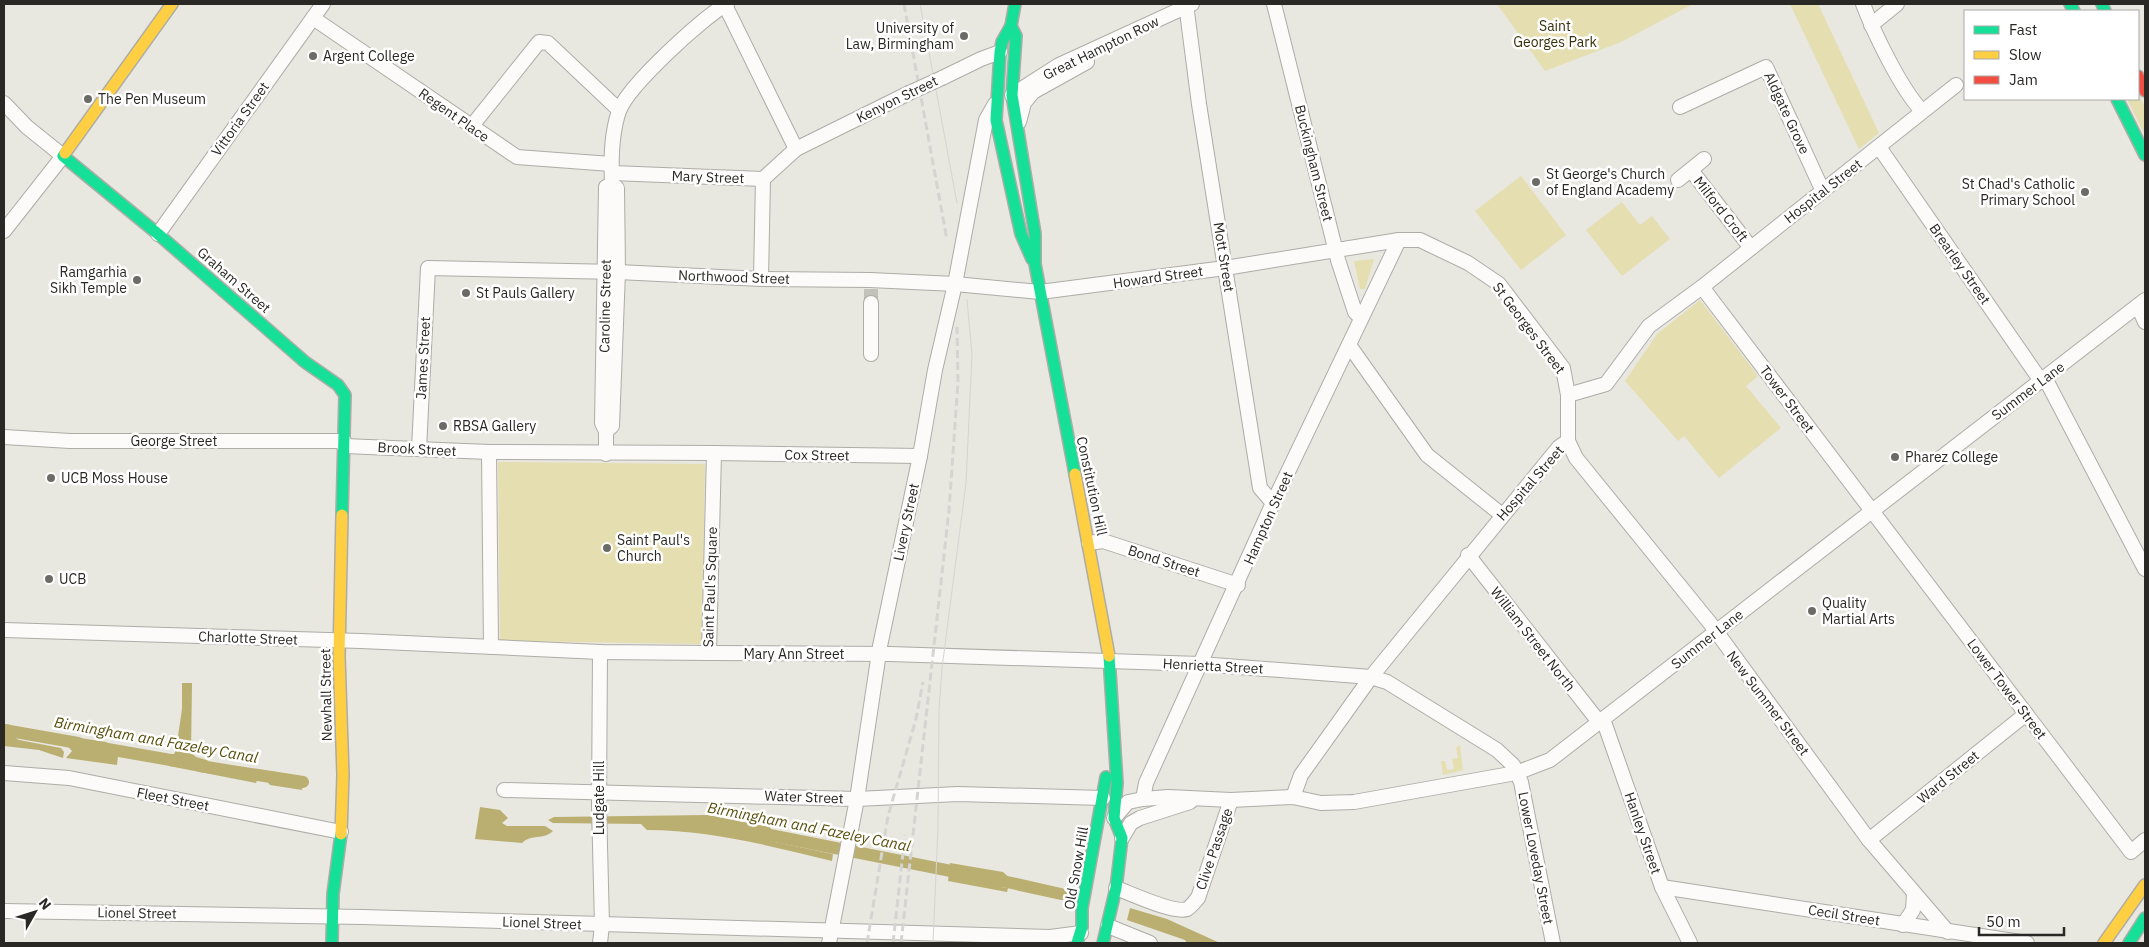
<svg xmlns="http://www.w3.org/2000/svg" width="2149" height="947" font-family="'IBM Plex Sans',sans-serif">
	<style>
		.green { fill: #e5deb0 }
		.water { fill: #baaf71 }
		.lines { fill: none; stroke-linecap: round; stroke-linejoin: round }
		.canal { stroke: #baaf71; stroke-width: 12 }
		.street-tunnel { stroke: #c2c1ba; stroke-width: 14; stroke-dasharray: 14 7; stroke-linecap: butt }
		.street-casing { stroke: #adaca6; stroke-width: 16 }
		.fast-casing { stroke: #adaca6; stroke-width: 14 }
		.slow-casing { stroke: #adaca6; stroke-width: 14 }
		.jam-casing { stroke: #adaca6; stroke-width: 14 }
		.street { stroke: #fcfbfa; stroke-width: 14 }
		.fast { stroke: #16e098; stroke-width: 11 }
		.slow { stroke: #ffcf43; stroke-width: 11 }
		.jam { stroke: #f24e42; stroke-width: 11 }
		.tram { stroke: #d5d4d2; stroke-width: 1 }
		.rail { stroke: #d5d4d2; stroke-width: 3; stroke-dasharray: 8 4; stroke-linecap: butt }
		.street-bridge-casing { stroke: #adaca6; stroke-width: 16; stroke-linecap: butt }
		.street-bridge { stroke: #fcfbfa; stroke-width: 14 }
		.poi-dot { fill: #6c6b66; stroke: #fff; stroke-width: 2 }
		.labels { text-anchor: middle; stroke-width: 5; stroke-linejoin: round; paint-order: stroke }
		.park-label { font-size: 14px; fill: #38310b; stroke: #fff }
		.poi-label { font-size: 14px; fill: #292824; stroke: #fff; text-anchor: start }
		.street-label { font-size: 14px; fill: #292824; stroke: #fff }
		.water-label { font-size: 15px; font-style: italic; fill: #594f0b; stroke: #fff }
	</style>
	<rect width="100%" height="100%" fill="#e8e7e0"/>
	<g class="green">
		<polygon points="1497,4 1693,4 1621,42 1545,71"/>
		<polygon points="1790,4 1818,4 1879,133 1859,149"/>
		<polygon points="2138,93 2145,107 2145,135 2127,99 2138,99"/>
		<polygon points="1521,176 1566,235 1521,270 1475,211"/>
		<polygon points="1622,202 1640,225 1652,216 1670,239 1622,276 1586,230"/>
		<polygon points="1374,259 1365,289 1360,289 1354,261"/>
		<polygon points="1700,300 1758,376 1746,386 1781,428 1719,478 1684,436 1678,441 1625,381 1657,334"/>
		<polygon points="498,462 705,464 702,644 500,641"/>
		<polygon points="1460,745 1463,770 1443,775 1441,761 1445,761 1447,770 1454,769 1452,759 1458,758 1456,748"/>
	</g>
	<g class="water">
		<polygon points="182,683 192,683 191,752 196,757 207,760 215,768 212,772 257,780 256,783 169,766 159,758 174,754 176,750 182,709"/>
		<polygon points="4,724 11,725 20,733 14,737 19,740 61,748 64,752 63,758 39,750 4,746"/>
		<polygon points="74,737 106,742 117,751 109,754 118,756 117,765 66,758 72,751 62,740 71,739"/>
		<polygon points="271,771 304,777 302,790 270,785 264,778 257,776"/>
		<path d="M480,807L500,810L508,818L502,823L507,826H545L553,831C544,840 531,834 522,843L475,839Z"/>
		<path d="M708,815L769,827L781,837L771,838L775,842L833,854L832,861C770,846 710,830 647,830L641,824L553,823L548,820L554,817Z"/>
		<polygon points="950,863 1003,872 1015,883 1003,885 1002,887 1008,888 1007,892 948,881"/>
		<polygon points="1130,908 1167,919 1220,943 1187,943 1185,940 1127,920"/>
	</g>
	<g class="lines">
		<g class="canal">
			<polyline points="4,730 78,743"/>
			<polyline points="102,748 176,761"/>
			<polyline points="200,766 303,782"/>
			<polyline points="765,834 966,874"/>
			<polyline points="998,880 1061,894"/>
		</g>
		<polyline class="street-tunnel" points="871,303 871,286"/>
		<defs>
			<g id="street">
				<polyline points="1186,4 1199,104 1260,488 1273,503"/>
				<polyline points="1274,4 1338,260 1355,312 1361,318"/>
				<path d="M1863,4C1874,33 1901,89 1922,111"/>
				<polyline points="725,5 796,149 909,93"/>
				<polyline points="313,18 517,157 611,164"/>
				<polyline points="1871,25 1897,4"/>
				<polyline points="942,78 981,59 1000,52"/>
				<polyline points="1012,95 1059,65 1192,4"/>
				<polyline points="4,103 27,127 63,156 4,231"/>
				<polyline points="1680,107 1766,67 1820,185 1824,189"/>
				<polyline points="1019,122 1024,103 1033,92 1087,62"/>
				<polyline points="471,127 539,42 548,43 619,110"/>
				<polyline points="1879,147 2041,381"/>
				<polyline points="1691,170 1751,248"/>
				<polyline points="612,173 763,179"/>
				<polyline points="763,179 796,149"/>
				<polyline points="1678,180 1704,159"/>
				<polyline points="158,234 323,4"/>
				<polyline points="761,279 763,179"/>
				<polyline points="1702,287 2131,852 2145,840"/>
				<polyline points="2138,306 2145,322"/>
				<polyline points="1349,345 1427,455 1502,515"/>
				<polyline points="871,354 871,303"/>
				<polyline points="2045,378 2145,569"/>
				<polyline points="1568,395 1606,384 1649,326 1702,287 1956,85"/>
				<path d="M606,431L612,426L618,272L617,188L612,184C611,160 611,134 619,111C628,86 702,18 727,4"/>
				<polyline points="4,437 70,441 344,441"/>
				<polyline points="1568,441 1576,458 1710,623 1869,840 1948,932"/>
				<polyline points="419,449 428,268 618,272 761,279 870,280 955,284 1040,292 1225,268 1399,240 1420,240 1468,263 1499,284 1563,368 1568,395 1568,441 1559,447 1371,677 1301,775 1293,797"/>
				<polyline points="489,452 491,647"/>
				<polyline points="714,453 920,456"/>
				<polyline points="606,454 606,431 602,423 606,187 612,184"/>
				<polyline points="1089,543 1103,541 1238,585"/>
				<polyline points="1468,555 1599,722"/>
				<polyline points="4,630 361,641 600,652 709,653 714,453 489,452 344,446"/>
				<polyline points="600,652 599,806 602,925 600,943"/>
				<polyline points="709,653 890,654 1200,664 1371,677 1387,682 1497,750 1513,765 1521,782 1553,943"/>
				<polyline points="1603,719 1662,887 1690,943"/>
				<polyline points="4,773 69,778 341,832"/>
				<polyline points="504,790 857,799 958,794 1103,798"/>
				<polyline points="1143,799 1146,783 1273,503 1399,240"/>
				<polyline points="1114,818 1128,802 1143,799 1168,797 1231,800 1293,797 1321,803 1354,802 1516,773 1550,760 2145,300"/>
				<polyline points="1122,838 1131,823 1140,818 1190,802"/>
				<polyline points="1869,840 2026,714"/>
				<polyline points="1662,887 2027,943"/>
				<path d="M1116,888C1130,893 1174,914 1187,909C1191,907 1195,901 1198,898L1231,800"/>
				<polyline points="4,911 363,917 1050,937 1081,933"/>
				<polyline points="1903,925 1913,910 1914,894"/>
				<polyline points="1108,926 1150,943"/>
				<polyline points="829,943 857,799 880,646 920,456 935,370 955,284 986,120 995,104"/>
			</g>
			<g id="fast">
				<polyline points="1015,4 1011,26 1002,42 1000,52 996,120 1021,234 1032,259"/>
				<polyline points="2070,4 2074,11"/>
				<polyline points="2102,4 2105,11"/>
				<polyline points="1011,26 1016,36 1012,95 1035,234 1035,264 1075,474"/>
				<polyline points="2117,99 2145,155"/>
				<polyline points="65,153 63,156 158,234 305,362 338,385 345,395 342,515"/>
				<polyline points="332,943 333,894 341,834"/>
				<polyline points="1077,943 1082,927 1082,908 1106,777"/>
				<polyline points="1103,943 1116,888 1122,838 1114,818 1117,783 1109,656"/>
				<polyline points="2129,943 2145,918"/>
			</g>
			<g id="slow">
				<polyline points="65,153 172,4"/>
				<polyline points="1075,474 1109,656"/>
				<polyline points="341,834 343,775 339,656 342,515"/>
				<polyline points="2104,943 2145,885"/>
			</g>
			<polyline id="jam" points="2138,76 2145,91"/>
		</defs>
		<use href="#street" class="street-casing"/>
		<use href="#fast" class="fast-casing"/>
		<use href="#slow" class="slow-casing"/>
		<use href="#jam" class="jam-casing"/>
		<use href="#street" class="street"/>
		<use href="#fast" class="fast"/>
		<use href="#slow" class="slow"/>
		<use href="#jam" class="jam"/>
		<g class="tram">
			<polyline points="920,4 957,203"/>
			<polyline points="933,943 938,828 939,710 942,668 966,483 972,354 967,300"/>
		</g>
		<g class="rail">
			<polyline points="904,4 947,240"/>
			<polyline points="867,943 888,816 916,719 923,682"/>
			<polyline points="893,943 905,835"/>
			<polyline points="901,943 949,510 958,382 957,327"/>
		</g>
		<defs>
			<polyline id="street-bridge" points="909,93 942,78"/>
		</defs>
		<use href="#street-bridge" class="street-bridge-casing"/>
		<use href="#street-bridge" class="street-bridge"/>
	</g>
	<g class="poi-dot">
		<circle cx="964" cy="36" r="5"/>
		<circle cx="313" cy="56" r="5"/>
		<circle cx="88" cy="99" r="5"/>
		<circle cx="1536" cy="182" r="5"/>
		<circle cx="2085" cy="192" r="5"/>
		<circle cx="137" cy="280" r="5"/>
		<circle cx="466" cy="293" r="5"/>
		<circle cx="443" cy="426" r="5"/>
		<circle cx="1895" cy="457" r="5"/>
		<circle cx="51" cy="478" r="5"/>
		<circle cx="607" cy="548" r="5"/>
		<circle cx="49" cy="579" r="5"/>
		<circle cx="1812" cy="611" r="5"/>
	</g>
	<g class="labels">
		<g class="park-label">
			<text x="1555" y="31">Saint<tspan x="1555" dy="16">Georges Park</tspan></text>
		</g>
		<g class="poi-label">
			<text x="954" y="33" text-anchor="end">University of<tspan x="954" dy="16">Law, Birmingham</tspan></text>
			<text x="323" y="61">Argent College</text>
			<text x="98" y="104">The Pen Museum</text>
			<text x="1546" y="179">St George's Church<tspan x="1546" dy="16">of England Academy</tspan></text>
			<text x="2075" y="189" text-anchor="end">St Chad's Catholic<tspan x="2075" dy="16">Primary School</tspan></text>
			<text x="127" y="277" text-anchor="end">Ramgarhia<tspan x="127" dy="16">Sikh Temple</tspan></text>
			<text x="476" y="298">St Pauls Gallery</text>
			<text x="453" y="431">RBSA Gallery</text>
			<text x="1905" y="462">Pharez College</text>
			<text x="61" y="483">UCB Moss House</text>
			<text x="617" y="545">Saint Paul's<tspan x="617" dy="16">Church</tspan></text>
			<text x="59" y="584">UCB</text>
			<text x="1822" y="608">Quality<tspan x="1822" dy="16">Martial Arts</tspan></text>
		</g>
		<g class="street-label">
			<text transform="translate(1101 48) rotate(-26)" y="5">Great Hampton Row</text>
			<text transform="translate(897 99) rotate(-26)" y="5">Kenyon Street</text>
			<text transform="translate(1787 113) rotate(65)" y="5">Aldgate Grove</text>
			<text transform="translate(454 115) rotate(35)" y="5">Regent Place</text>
			<text transform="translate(240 119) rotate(-54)" y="5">Vittoria Street</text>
			<text transform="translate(1314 163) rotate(76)" y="5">Buckingham Street</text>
			<text transform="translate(708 177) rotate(2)" y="5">Mary Street</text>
			<text transform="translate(1823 191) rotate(-38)" y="5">Hospital Street</text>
			<text transform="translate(1721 209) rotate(52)" y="5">Milford Croft</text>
			<text transform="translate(1224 257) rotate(81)" y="5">Mott Street</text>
			<text transform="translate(1960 264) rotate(55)" y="5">Brearley Street</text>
			<text transform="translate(734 277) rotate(2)" y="5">Northwood Street</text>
			<text transform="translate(1158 277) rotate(-8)" y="5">Howard Street</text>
			<text transform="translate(234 280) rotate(41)" y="5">Graham Street</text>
			<text transform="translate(605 306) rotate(-89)" y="5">Caroline Street</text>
			<text transform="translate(1529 328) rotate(53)" y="5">St Georges Street</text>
			<text transform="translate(423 358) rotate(-87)" y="5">James Street</text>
			<text transform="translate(2028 391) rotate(-37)" y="5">Summer Lane</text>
			<text transform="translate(1787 399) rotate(53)" y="5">Tower Street</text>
			<text x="174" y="446">George Street</text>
			<text transform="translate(417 449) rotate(3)" y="5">Brook Street</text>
			<text transform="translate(817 455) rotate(1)" y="5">Cox Street</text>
			<text transform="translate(1530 483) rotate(-49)" y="5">Hospital Street</text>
			<text transform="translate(1092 486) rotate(78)" y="5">Constitution Hill</text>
			<text transform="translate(1268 518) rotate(-66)" y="5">Hampton Street</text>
			<text transform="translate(906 522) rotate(-78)" y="5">Livery Street</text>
			<text transform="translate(1164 561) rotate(18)" y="5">Bond Street</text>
			<text transform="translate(710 587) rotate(-88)" y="5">Saint Paul's Square</text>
			<text transform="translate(248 638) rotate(2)" y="5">Charlotte Street</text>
			<text transform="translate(1533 639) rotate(52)" y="5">William Street North</text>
			<text transform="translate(1707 639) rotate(-38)" y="5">Summer Lane</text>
			<text x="794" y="659">Mary Ann Street</text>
			<text transform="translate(1213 666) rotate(3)" y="5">Henrietta Street</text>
			<text transform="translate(2007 689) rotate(53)" y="5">Lower Tower Street</text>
			<text transform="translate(326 695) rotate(-91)" y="5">Newhall Street</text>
			<text transform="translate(1768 703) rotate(53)" y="5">New Summer Street</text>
			<text transform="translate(1948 777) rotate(-39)" y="5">Ward Street</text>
			<text transform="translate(804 797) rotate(2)" y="5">Water Street</text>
			<text transform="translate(599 798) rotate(-90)" y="5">Ludgate Hill</text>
			<text transform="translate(173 799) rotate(11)" y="5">Fleet Street</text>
			<text transform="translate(1643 833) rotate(71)" y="5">Hanley Street</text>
			<text transform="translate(1214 849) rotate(-71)" y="5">Clive Passage</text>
			<text transform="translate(1536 858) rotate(79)" y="5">Lower Loveday Street</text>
			<text transform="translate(1076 868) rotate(-80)" y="5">Old Snow Hill</text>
			<text transform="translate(137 913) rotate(1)" y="5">Lionel Street</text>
			<text transform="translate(1844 915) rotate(9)" y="5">Cecil Street</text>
			<text transform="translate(542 923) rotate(2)" y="5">Lionel Street</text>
		</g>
		<g class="water-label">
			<text transform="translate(156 740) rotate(10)" y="5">Birmingham and Fazeley Canal</text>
			<text transform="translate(809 827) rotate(11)" y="5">Birmingham and Fazeley Canal</text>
		</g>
	</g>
	<rect width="2149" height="947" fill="none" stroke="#292824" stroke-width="10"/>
	<rect x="1964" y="10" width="175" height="90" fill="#ffffff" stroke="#a9a9a7"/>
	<rect x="1974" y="26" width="25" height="8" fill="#16e098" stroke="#a9a9a7"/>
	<text x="2009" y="35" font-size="15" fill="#292824">Fast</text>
	<rect x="1974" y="51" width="25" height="8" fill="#ffcf43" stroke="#a9a9a7"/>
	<text x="2009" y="60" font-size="15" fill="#292824">Slow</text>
	<rect x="1974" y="76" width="25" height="8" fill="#f24e42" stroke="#a9a9a7"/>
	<text x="2009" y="85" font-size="15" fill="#292824">Jam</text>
	<g transform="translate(35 912) rotate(51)" stroke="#ffffff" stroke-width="4" paint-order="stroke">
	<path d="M0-4L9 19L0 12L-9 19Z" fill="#292824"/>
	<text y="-8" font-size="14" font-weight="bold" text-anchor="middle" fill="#292824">N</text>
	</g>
	<path d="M1979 927v8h85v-8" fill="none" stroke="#292824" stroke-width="2.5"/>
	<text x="1986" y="927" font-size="15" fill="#292824" stroke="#ffffff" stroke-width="4" paint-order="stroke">50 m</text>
</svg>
